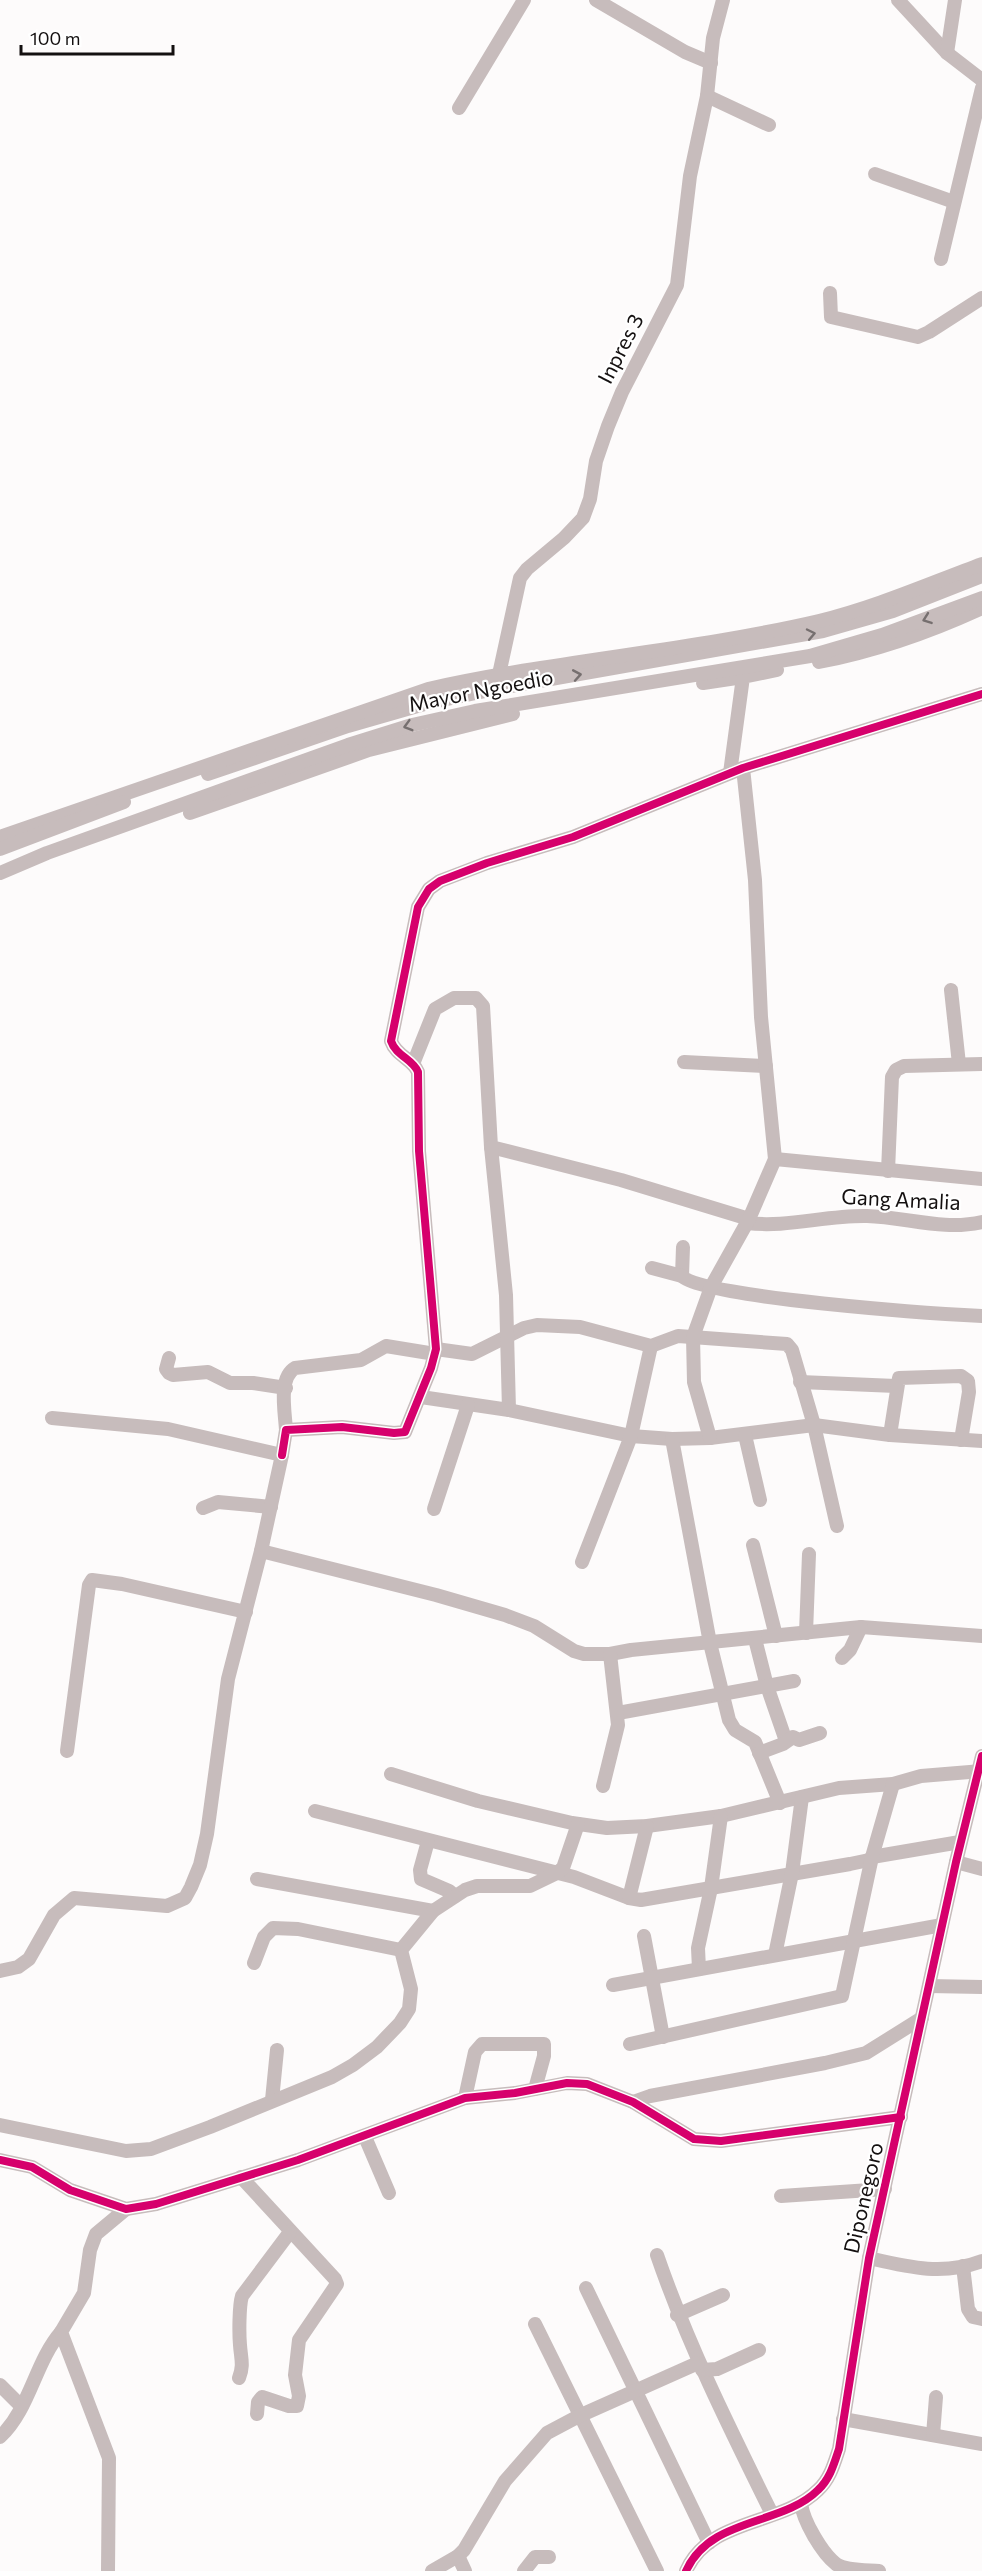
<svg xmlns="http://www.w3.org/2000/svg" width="982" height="2571" font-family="Commissioner,sans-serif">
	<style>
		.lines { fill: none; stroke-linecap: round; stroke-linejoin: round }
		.minor { stroke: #c7bcbc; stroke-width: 14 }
		.cycleway-casing { stroke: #fff; stroke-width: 11 }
		.cycleway { stroke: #d6006c; stroke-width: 8 }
		.oneway { stroke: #766f6f }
		.labels { text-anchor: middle; stroke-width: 4.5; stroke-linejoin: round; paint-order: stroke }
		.street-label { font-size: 21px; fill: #141010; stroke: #fff }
	</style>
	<rect width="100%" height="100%" fill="#fdfbfb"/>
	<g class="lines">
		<g class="minor">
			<polyline points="596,0 685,52 711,63"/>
			<polyline points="898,0 947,53 982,80"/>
			<polyline points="947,53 955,0"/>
			<polyline points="707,96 769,125"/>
			<polyline points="459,108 524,0"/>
			<polyline points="875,174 954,202"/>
			<polyline points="941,259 982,88"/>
			<polyline points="830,293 831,317 918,337 929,332 982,298"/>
			<path d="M819,662C876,651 930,632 982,608"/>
			<polyline points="498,679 520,578 527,569 564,538 583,518 590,499 596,461 608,426 622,392 677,285 690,176 707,96 713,38 723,0"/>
			<polyline points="703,683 743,677"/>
			<polyline points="730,773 743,677 777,670"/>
			<polyline points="208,774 348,726 428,703 495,689 823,631 893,611 982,576"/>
			<polyline points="190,813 369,750 513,714"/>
			<path d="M0,837L428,689C557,660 690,651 819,621C876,607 928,584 982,564"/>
			<polyline points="0,849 124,802"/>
			<polyline points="0,873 47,853 348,745 412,725 475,711 810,656 882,635 982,598"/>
			<polyline points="951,990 959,1064"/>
			<polyline points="684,1062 766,1066"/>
			<polyline points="413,1064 435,1009 454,998 476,998 483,1006 491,1147 621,1180 749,1219"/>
			<polyline points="775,1159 982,1179"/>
			<polyline points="888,1171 892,1077 896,1070 904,1066 982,1064"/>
			<path d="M747,1223C787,1228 826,1215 867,1216C906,1217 943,1231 982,1222"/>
			<path d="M683,1247L682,1276C701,1298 940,1314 982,1316"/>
			<polyline points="652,1268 682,1276"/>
			<polyline points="436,1349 472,1354 524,1328 537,1325 580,1327 651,1346 678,1336 787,1344 792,1350 814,1425 837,1526"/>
			<polyline points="169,1358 166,1369 169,1373 173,1375 208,1372 230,1383 253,1383 286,1388"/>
			<polyline points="800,1382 896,1386"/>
			<polyline points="421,1397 509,1410 506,1295 491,1147"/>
			<polyline points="509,1410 631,1436 672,1439 710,1438 814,1425 890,1435 982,1441"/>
			<path d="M286,1430C285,1412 278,1378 295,1368L361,1360L386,1346L435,1354"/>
			<polyline points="745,1435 760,1500"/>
			<polyline points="890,1435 899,1378 961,1376 968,1381 969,1392 961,1440"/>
			<polyline points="710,1438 694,1382 693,1337 711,1287 749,1219 775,1159 761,1017 755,880 743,768"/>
			<polyline points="672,1439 710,1643 729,1720 735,1730 755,1742 780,1803"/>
			<path d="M282,1455L286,1430L342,1427L394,1433L405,1432L431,1368L436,1349L419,1151L418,1072C413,1059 396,1056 391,1041L418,907L429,889L440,881L487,863L573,837L743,768L982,694"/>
			<polyline points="203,1508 218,1502 271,1507"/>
			<polyline points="434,1509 468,1405"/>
			<polyline points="753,1545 776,1636"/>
			<polyline points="261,1551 436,1595 505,1615 534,1626 574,1651 584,1654 610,1654 631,1650 861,1627 982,1636"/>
			<polyline points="582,1562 631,1436 651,1346"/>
			<polyline points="806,1633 809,1554"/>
			<polyline points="755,1639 767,1686 786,1741"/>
			<polyline points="842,1658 850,1650 861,1627"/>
			<polyline points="618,1713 794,1681"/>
			<polyline points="67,1751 89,1585 92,1580 122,1584 246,1612"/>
			<polyline points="759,1753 783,1744 793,1737 799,1740 820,1733"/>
			<polyline points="391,1774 478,1801 572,1823 607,1828 647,1826 721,1816 839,1788 893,1784 921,1776 982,1771"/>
			<polyline points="603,1786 618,1725 610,1654"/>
			<polyline points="315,1811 574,1877 629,1898"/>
			<polyline points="647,1826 629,1898 641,1900 850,1864 869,1860 872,1857 960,1842"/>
			<polyline points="428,1841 420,1870 421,1879 449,1891 455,1896"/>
			<polyline points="956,1862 982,1869"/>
			<polyline points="257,1879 433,1911"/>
			<polyline points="644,1936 663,2037"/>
			<polyline points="775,1955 792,1873 802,1797"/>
			<polyline points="254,1963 264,1937 273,1928 298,1929 401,1950"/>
			<polyline points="699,1969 698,1948 711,1888 721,1816"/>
			<polyline points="0,1971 18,1967 29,1959 54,1915 74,1898 167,1906 185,1898 191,1887 200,1865 207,1834 228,1679 261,1551 282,1455 168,1429 52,1418"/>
			<polyline points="613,1985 942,1925"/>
			<polyline points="929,1986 982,1987"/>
			<polyline points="630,2044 842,1996 872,1857 893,1784"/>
			<polyline points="465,2098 475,2052 482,2044 544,2044 544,2056 535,2089"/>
			<polyline points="272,2100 277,2050"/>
			<polyline points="633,2102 650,2096 825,2063 866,2053 922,2018"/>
			<polyline points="0,2125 126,2151 151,2149 210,2127 332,2077 353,2065 377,2047 400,2023 409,2009 411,1989 401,1950 433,1911 465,1890 477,1886 530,1886 557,1873 563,1868 578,1824"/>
			<polyline points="365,2137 389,2193"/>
			<polyline points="0,2160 32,2167 70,2190 126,2209 156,2204 298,2160 465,2098 515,2093 567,2083 587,2084 633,2102 694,2139 721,2141 901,2117"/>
			<polyline points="241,2177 335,2279 337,2284 299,2340 295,2375 299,2396 297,2406 289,2406 262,2397 258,2402 257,2414"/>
			<polyline points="781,2196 885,2189"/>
			<path d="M657,2255C688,2345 730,2429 772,2514"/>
			<path d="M869,2258C908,2267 943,2276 982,2261"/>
			<polyline points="963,2266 968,2309 973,2317 982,2319"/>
			<polyline points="586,2288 709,2543"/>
			<polyline points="677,2315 723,2295"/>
			<polyline points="535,2324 657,2571"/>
			<polyline points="702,2370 717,2369 759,2350"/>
			<path d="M239,2378C244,2365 241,2359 240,2345C239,2334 239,2306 242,2296L290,2232"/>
			<polyline points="0,2385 21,2406"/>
			<polyline points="843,2419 982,2444"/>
			<polyline points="933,2435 936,2397"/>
			<path d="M0,2437C30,2409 35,2362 61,2332"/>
			<path d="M801,2503C803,2521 822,2553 836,2564C846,2571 867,2570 879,2571"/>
			<polyline points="458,2556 465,2571"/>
			<polyline points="108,2571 109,2458 61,2332 84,2293 90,2250 96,2234 126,2209"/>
			<polyline points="432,2571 458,2556 464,2550 505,2481 547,2433 579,2416 698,2363"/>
			<polyline points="524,2571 535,2557 549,2557"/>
			<path d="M686,2571C710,2517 782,2526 818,2490C830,2479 834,2464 839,2449L869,2258L956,1862L982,1756"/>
		</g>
		<defs>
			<g id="cycleway">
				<path d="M282,1455L286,1430L342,1427L394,1433L405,1432L431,1368L436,1349L419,1151L418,1072C413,1059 396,1056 391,1041L418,907L429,889L440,881L487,863L573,837L743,768L982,694"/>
				<polyline points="0,2160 32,2167 70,2190 126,2209 156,2204 298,2160 465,2098 515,2093 567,2083 587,2084 633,2102 694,2139 721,2141 901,2117"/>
				<path d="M686,2571C710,2517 782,2526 818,2490C830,2479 834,2464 839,2449L869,2258L956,1862L982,1756"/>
			</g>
		</defs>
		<use href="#cycleway" class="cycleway-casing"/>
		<use href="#cycleway" class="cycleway"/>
	</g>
	<defs><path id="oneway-chevron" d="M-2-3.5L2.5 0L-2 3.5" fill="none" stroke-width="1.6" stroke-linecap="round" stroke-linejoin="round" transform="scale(1.5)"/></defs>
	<g class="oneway">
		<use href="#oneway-chevron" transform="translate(927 619) rotate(160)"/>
		<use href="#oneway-chevron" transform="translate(811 634) rotate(-12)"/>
		<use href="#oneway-chevron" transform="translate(577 675) rotate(-10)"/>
		<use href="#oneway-chevron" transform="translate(408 726) rotate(164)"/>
	</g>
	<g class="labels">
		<g class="street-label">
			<text transform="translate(621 349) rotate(-63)" y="7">Inpres 3</text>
			<text transform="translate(481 691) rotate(-11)" y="7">Mayor Ngoedio</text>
			<text transform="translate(901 1200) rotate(3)" y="7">Gang Amalia</text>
			<text transform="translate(864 2198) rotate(-77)" y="7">Diponegoro</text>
		</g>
	</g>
	<path d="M21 45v9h152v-9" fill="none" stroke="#141010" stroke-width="3"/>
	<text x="30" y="45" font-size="18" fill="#141010" stroke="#ffffff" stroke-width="4.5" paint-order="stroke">100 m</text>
</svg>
